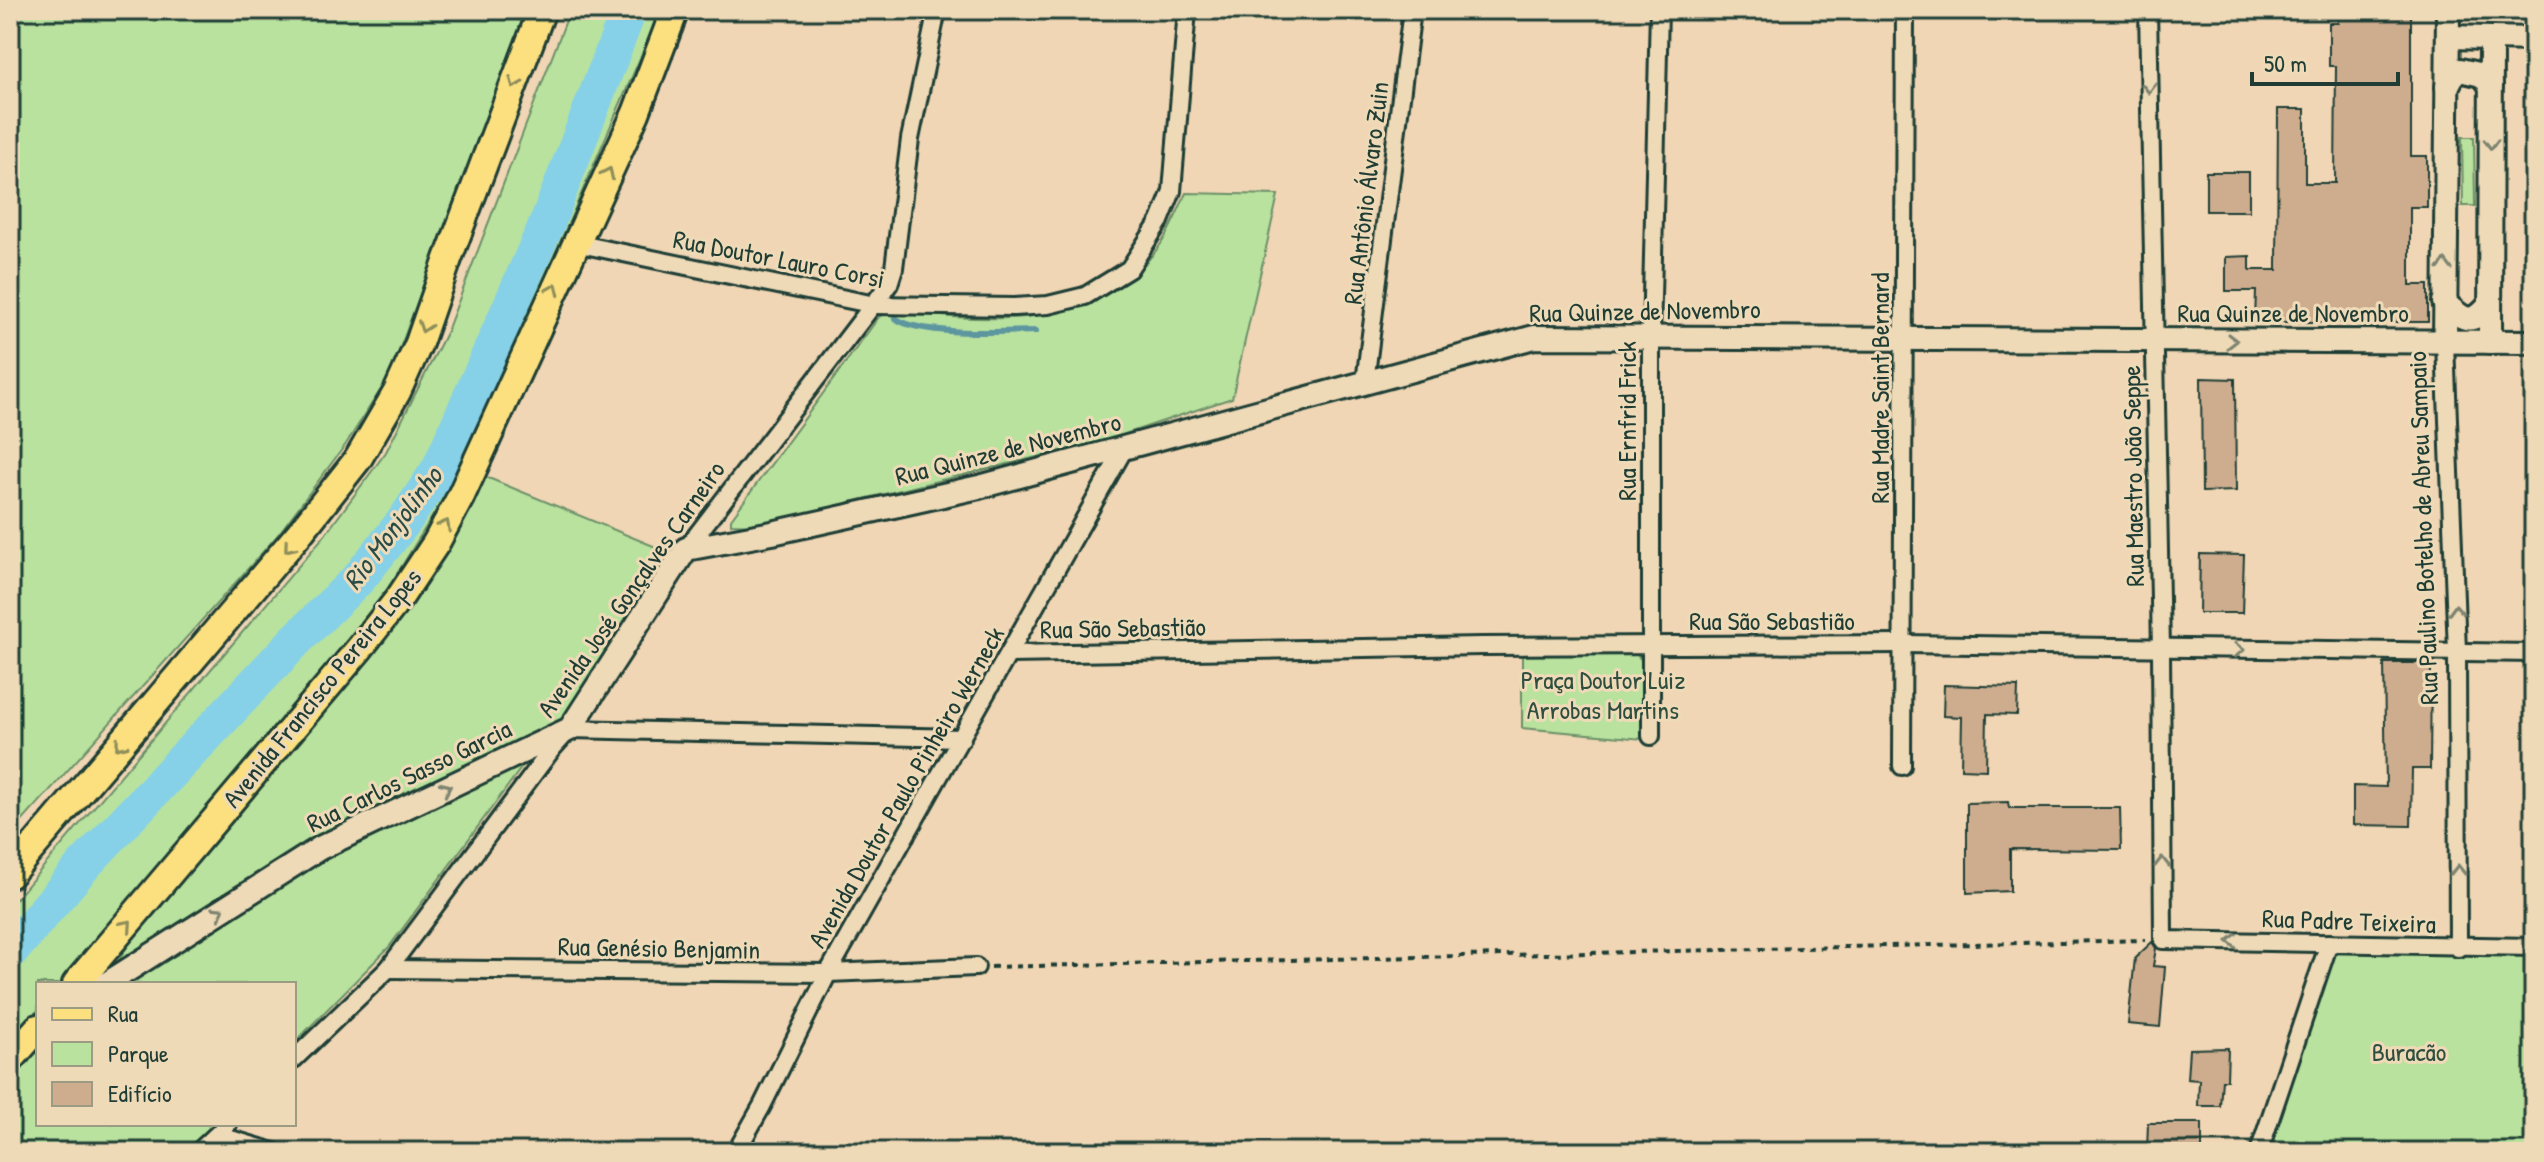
<svg xmlns="http://www.w3.org/2000/svg" width="2544" height="1162" font-family="'Patrick Hand',sans-serif">
	<style>
		.green { fill: #b9e29e; stroke: #6c9069; stroke-width: 2 }
		.lines { fill: none; stroke-linecap: round; stroke-linejoin: round }
		.stream { stroke: #5d969f; stroke-width: 6 }
		.river { stroke: #86d1e7; stroke-width: 36 }
		.building { fill: #cead8f; stroke: #1f3d34; stroke-width: 2 }
		.street-casing { stroke: #1f3d34; stroke-width: 22 }
		.secondary-casing { stroke: #1f3d34; stroke-width: 28 }
		.primary-casing { stroke: #1f3d34; stroke-width: 32 }
		.path { stroke: #1f3d34; stroke-width: 4; stroke-dasharray: 6 6; stroke-linecap: butt }
		.street { stroke: #efdab8; stroke-width: 16 }
		.secondary { stroke: #efdab8; stroke-width: 22 }
		.primary { stroke: #fce080; stroke-width: 26 }
		.oneway { stroke: #8e8e5a }
		.oneway2 { stroke: #7d846f }
		.labels { text-anchor: middle; stroke-width: 6; stroke-linejoin: round; paint-order: stroke }
		.street-label { font-size: 26px; fill: #1f3d34; stroke: #efdab8 }
		.park-label { font-size: 26px; fill: #2e4e3f; stroke: #efdab8 }
		.water-label { font-size: 28px; font-style: italic; fill: #294c46; stroke: #efdab8 }
	</style>
	<rect width="100%" height="100%" fill="#f0d6b4"/>
	<filter id="ink" filterUnits="userSpaceOnUse"><feTurbulence type="fractalNoise" baseFrequency=".0125" numOctaves="2"/><feDisplacementMap in="SourceGraphic" scale="16" xChannelSelector="R" yChannelSelector="G"/><feConvolveMatrix kernelMatrix="1 2 1 2 8 2 1 2 1" color-interpolation-filters="sRGB"/></filter>
	<g filter="url(#ink)">
		<g class="green">
			<polygon points="10,10 496,10 522,21 390,375 346,444 277,536 10,835"/>
			<polygon points="570,10 661,10 480,427 446,494 389,587 210,811 60,984 38,984 38,1010 10,1043 10,906 325,535 386,452 447,331"/>
			<polygon points="2462,137 2474,137 2475,206 2463,206"/>
			<path d="M1186,193L1278,195L1232,398L1107,440L756,525L731,524V519L879,317C884,314 891,310 896,310C914,309 934,316 952,317C1032,321 1106,319 1158,248C1170,232 1178,211 1186,193Z"/>
			<polygon points="486,477 668,552 565,718 346,827 124,966 117,963 129,944 383,641"/>
			<polygon points="1522,653 1637,655 1644,663 1643,739 1522,728"/>
			<polygon points="527,760 389,947 294,1043 294,984 120,984 342,846"/>
			<polygon points="2335,949 2534,955 2534,1152 2269,1152"/>
			<polygon points="38,1044 38,1124 214,1124 186,1152 10,1152 10,1074"/>
		</g>
		<g class="lines">
			<path class="stream" d="M895,318C919,336 1003,332 1036,331"/>
			<polyline class="river" points="10,952 84,865 297,639 359,578 405,520 439,469 547,223 629,10"/>
		</g>
		<g class="building">
			<polygon points="2338,10 2411,10 2411,156 2427,156 2427,207 2410,207 2410,285 2428,285 2428,322 2255,322 2256,291 2226,291 2226,257 2250,256 2250,270 2277,270 2278,109 2305,109 2305,183 2335,183 2336,66 2329,66 2329,23 2338,23"/>
			<rect x="2206" y="172" width="43" height="39"/>
			<polygon points="2201,378 2235,379 2236,491 2202,492"/>
			<polygon points="2200,554 2244,555 2242,613 2199,613"/>
			<polygon points="2384,663 2431,663 2430,769 2412,769 2411,826 2353,825 2353,786 2386,787"/>
			<polygon points="1944,685 2018,687 2017,715 1987,714 1986,770 1961,769 1962,717 1943,716"/>
			<polygon points="2008,802 2009,808 2120,808 2121,850 2010,849 2010,891 1967,893 1967,803"/>
			<polygon points="2152,942 2156,948 2153,966 2165,967 2160,1027 2128,1024 2135,958"/>
			<polygon points="2228,1048 2227,1080 2222,1080 2220,1106 2198,1106 2199,1080 2187,1079 2189,1049"/>
			<polygon points="2148,1123 2202,1123 2202,1152 2147,1152"/>
		</g>
		<g class="lines">
			<defs>
				<g id="street">
					<polyline points="2148,10 2161,649 2163,940 2534,947"/>
					<polyline points="575,243 875,305 1014,307 1048,305 1085,296 1129,269 1160,221 1172,191 1187,10"/>
					<polyline points="2445,343 2457,651 2458,948"/>
					<polyline points="1365,382 1412,10"/>
					<polyline points="686,549 889,284 894,268 910,139 937,10"/>
					<polyline points="1009,654 1482,646 1903,644 2534,653"/>
					<polyline points="1651,736 1651,338 1659,10"/>
					<polyline points="1902,766 1905,10"/>
					<polyline points="388,969 828,973 976,967"/>
					<polyline points="294,1059 388,969 552,749 570,729 962,738"/>
					<polyline points="217,1135 274,1152"/>
					<polyline points="198,1152 228,1124"/>
					<polyline points="736,1152 762,1106 828,973 1124,449"/>
					<polyline points="2259,1152 2329,943"/>
				</g>
				<g id="secondary">
					<polyline points="2448,37 2534,39"/>
					<polyline points="2447,87 2454,74 2460,70 2482,75 2491,86"/>
					<path d="M2444,302C2463,320 2472,327 2490,304"/>
					<polyline points="2490,342 2491,38"/>
					<polyline points="2445,343 2448,10"/>
					<polyline points="106,984 320,848 570,729 686,549 772,533 979,487 1534,337 2534,342"/>
				</g>
				<g id="primary">
					<polyline points="10,874 298,535 358,459 397,392 419,343 448,259 542,10"/>
					<polyline points="76,984 360,648 400,597 436,543 460,498 636,113 675,10"/>
					<polyline points="10,1060 38,1028"/>
				</g>
			</defs>
			<use href="#street" class="street-casing"/>
			<use href="#secondary" class="secondary-casing"/>
			<use href="#primary" class="primary-casing"/>
			<polyline class="path" points="991,967 2146,940"/>
			<use href="#street" class="street"/>
			<use href="#secondary" class="secondary"/>
			<use href="#primary" class="primary"/>
		</g>
		<defs><path id="oneway-chevron" d="M-2-3.5L2.5 0L-2 3.5" fill="none" stroke-width="1.6" stroke-linecap="round" stroke-linejoin="round" transform="scale(2)"/></defs>
		<g class="oneway">
			<use href="#oneway-chevron" transform="translate(515 83) rotate(111)"/>
			<use href="#oneway-chevron" transform="translate(608 173) rotate(-65)"/>
			<use href="#oneway-chevron" transform="translate(554 289) rotate(-66)"/>
			<use href="#oneway-chevron" transform="translate(424 327) rotate(109)"/>
			<use href="#oneway-chevron" transform="translate(445 525) rotate(-62)"/>
			<use href="#oneway-chevron" transform="translate(289 547) rotate(130)"/>
			<use href="#oneway-chevron" transform="translate(120 745) rotate(130)"/>
			<use href="#oneway-chevron" transform="translate(127 925) rotate(-49)"/>
		</g>
		<g class="oneway2">
			<use href="#oneway-chevron" transform="translate(2149 88) rotate(89)"/>
			<use href="#oneway-chevron" transform="translate(2491 144) rotate(90)"/>
			<use href="#oneway-chevron" transform="translate(2445 265) rotate(-89)"/>
			<use href="#oneway-chevron" transform="translate(2232 341)"/>
			<use href="#oneway-chevron" transform="translate(2456 610) rotate(-92)"/>
			<use href="#oneway-chevron" transform="translate(2239 650)"/>
			<use href="#oneway-chevron" transform="translate(446 788) rotate(-25)"/>
			<use href="#oneway-chevron" transform="translate(2162 862) rotate(-90)"/>
			<use href="#oneway-chevron" transform="translate(2458 870) rotate(-90)"/>
			<use href="#oneway-chevron" transform="translate(219 912) rotate(-32)"/>
			<use href="#oneway-chevron" transform="translate(2232 941) rotate(-179)"/>
		</g>
	</g>
	<g class="labels">
		<g class="street-label">
			<text transform="translate(1366 193) rotate(-83)" y="9">Rua Antônio Álvaro Zuin</text>
			<text transform="translate(779 259) rotate(11)" y="9">Rua Doutor Lauro Corsi</text>
			<text transform="translate(1645 311) rotate(-1)" y="9">Rua Quinze de Novembro</text>
			<text x="2293" y="322">Rua Quinze de Novembro</text>
			<text transform="translate(1880 388) rotate(-90)" y="9">Rua Madre Saint Bernard</text>
			<text transform="translate(1627 421) rotate(-90)" y="9">Rua Ernfrid Frick</text>
			<text transform="translate(1008 449) rotate(-14)" y="9">Rua Quinze de Novembro</text>
			<text transform="translate(2133 476) rotate(-91)" y="9">Rua Maestro João Seppe</text>
			<text transform="translate(2423 528) rotate(-92)" y="9">Rua Paulino Botelho de Abreu Sampaio</text>
			<text transform="translate(631 589) rotate(-55)" y="9">Avenida José Gonçalves Carneiro</text>
			<text x="1772" y="630">Rua São Sebastião</text>
			<text transform="translate(1123 628) rotate(-1)" y="9">Rua São Sebastião</text>
			<text transform="translate(322 688) rotate(-51)" y="9">Avenida Francisco Pereira Lopes</text>
			<text transform="translate(409 776) rotate(-26)" y="9">Rua Carlos Sasso Garcia</text>
			<text transform="translate(906 787) rotate(-60)" y="9">Avenida Doutor Paulo Pinheiro Werneck</text>
			<text transform="translate(2349 921) rotate(2)" y="9">Rua Padre Teixeira</text>
			<text transform="translate(659 948) rotate(1)" y="9">Rua Genésio Benjamin</text>
		</g>
		<g class="park-label">
			<text x="1603" y="689">Praça Doutor Luiz<tspan x="1603" dy="30">Arrobas Martins</tspan></text>
			<text x="2409" y="1061">Buracão</text>
		</g>
		<g class="water-label">
			<text transform="translate(392 528) rotate(-53)" y="10">Rio Monjolinho</text>
		</g>
	</g>
	<rect width="2544" height="1162" fill="none" stroke="#efdab8" stroke-width="40"/>
	<rect x="20" y="20" width="2504" height="1122" fill="none" stroke="#1f3d34" stroke-width="3" filter="url(#ink)"/>
	<rect x="36" y="982" width="260" height="144" fill="#efdab8" stroke="#9c9b83" stroke-width="2"/>
	<rect x="52" y="1008" width="40" height="12" fill="#fce080" stroke="#9c9b83" stroke-width="2"/>
	<text x="108" y="1022" font-size="24" fill="#1f3d34">Rua</text>
	<rect x="52" y="1042" width="40" height="24" fill="#b9e29e" stroke="#9c9b83" stroke-width="2"/>
	<text x="108" y="1062" font-size="24" fill="#1f3d34">Parque</text>
	<rect x="52" y="1082" width="40" height="24" fill="#cead8f" stroke="#9c9b83" stroke-width="2"/>
	<text x="108" y="1102" font-size="24" fill="#1f3d34">Edifício</text>
	<path d="M2252 72v12h146v-12" fill="none" stroke="#1f3d34" stroke-width="4"/>
	<text x="2264" y="72" font-size="24" fill="#1f3d34" stroke="#efdab8" stroke-width="6" paint-order="stroke">50 m</text>
</svg>
